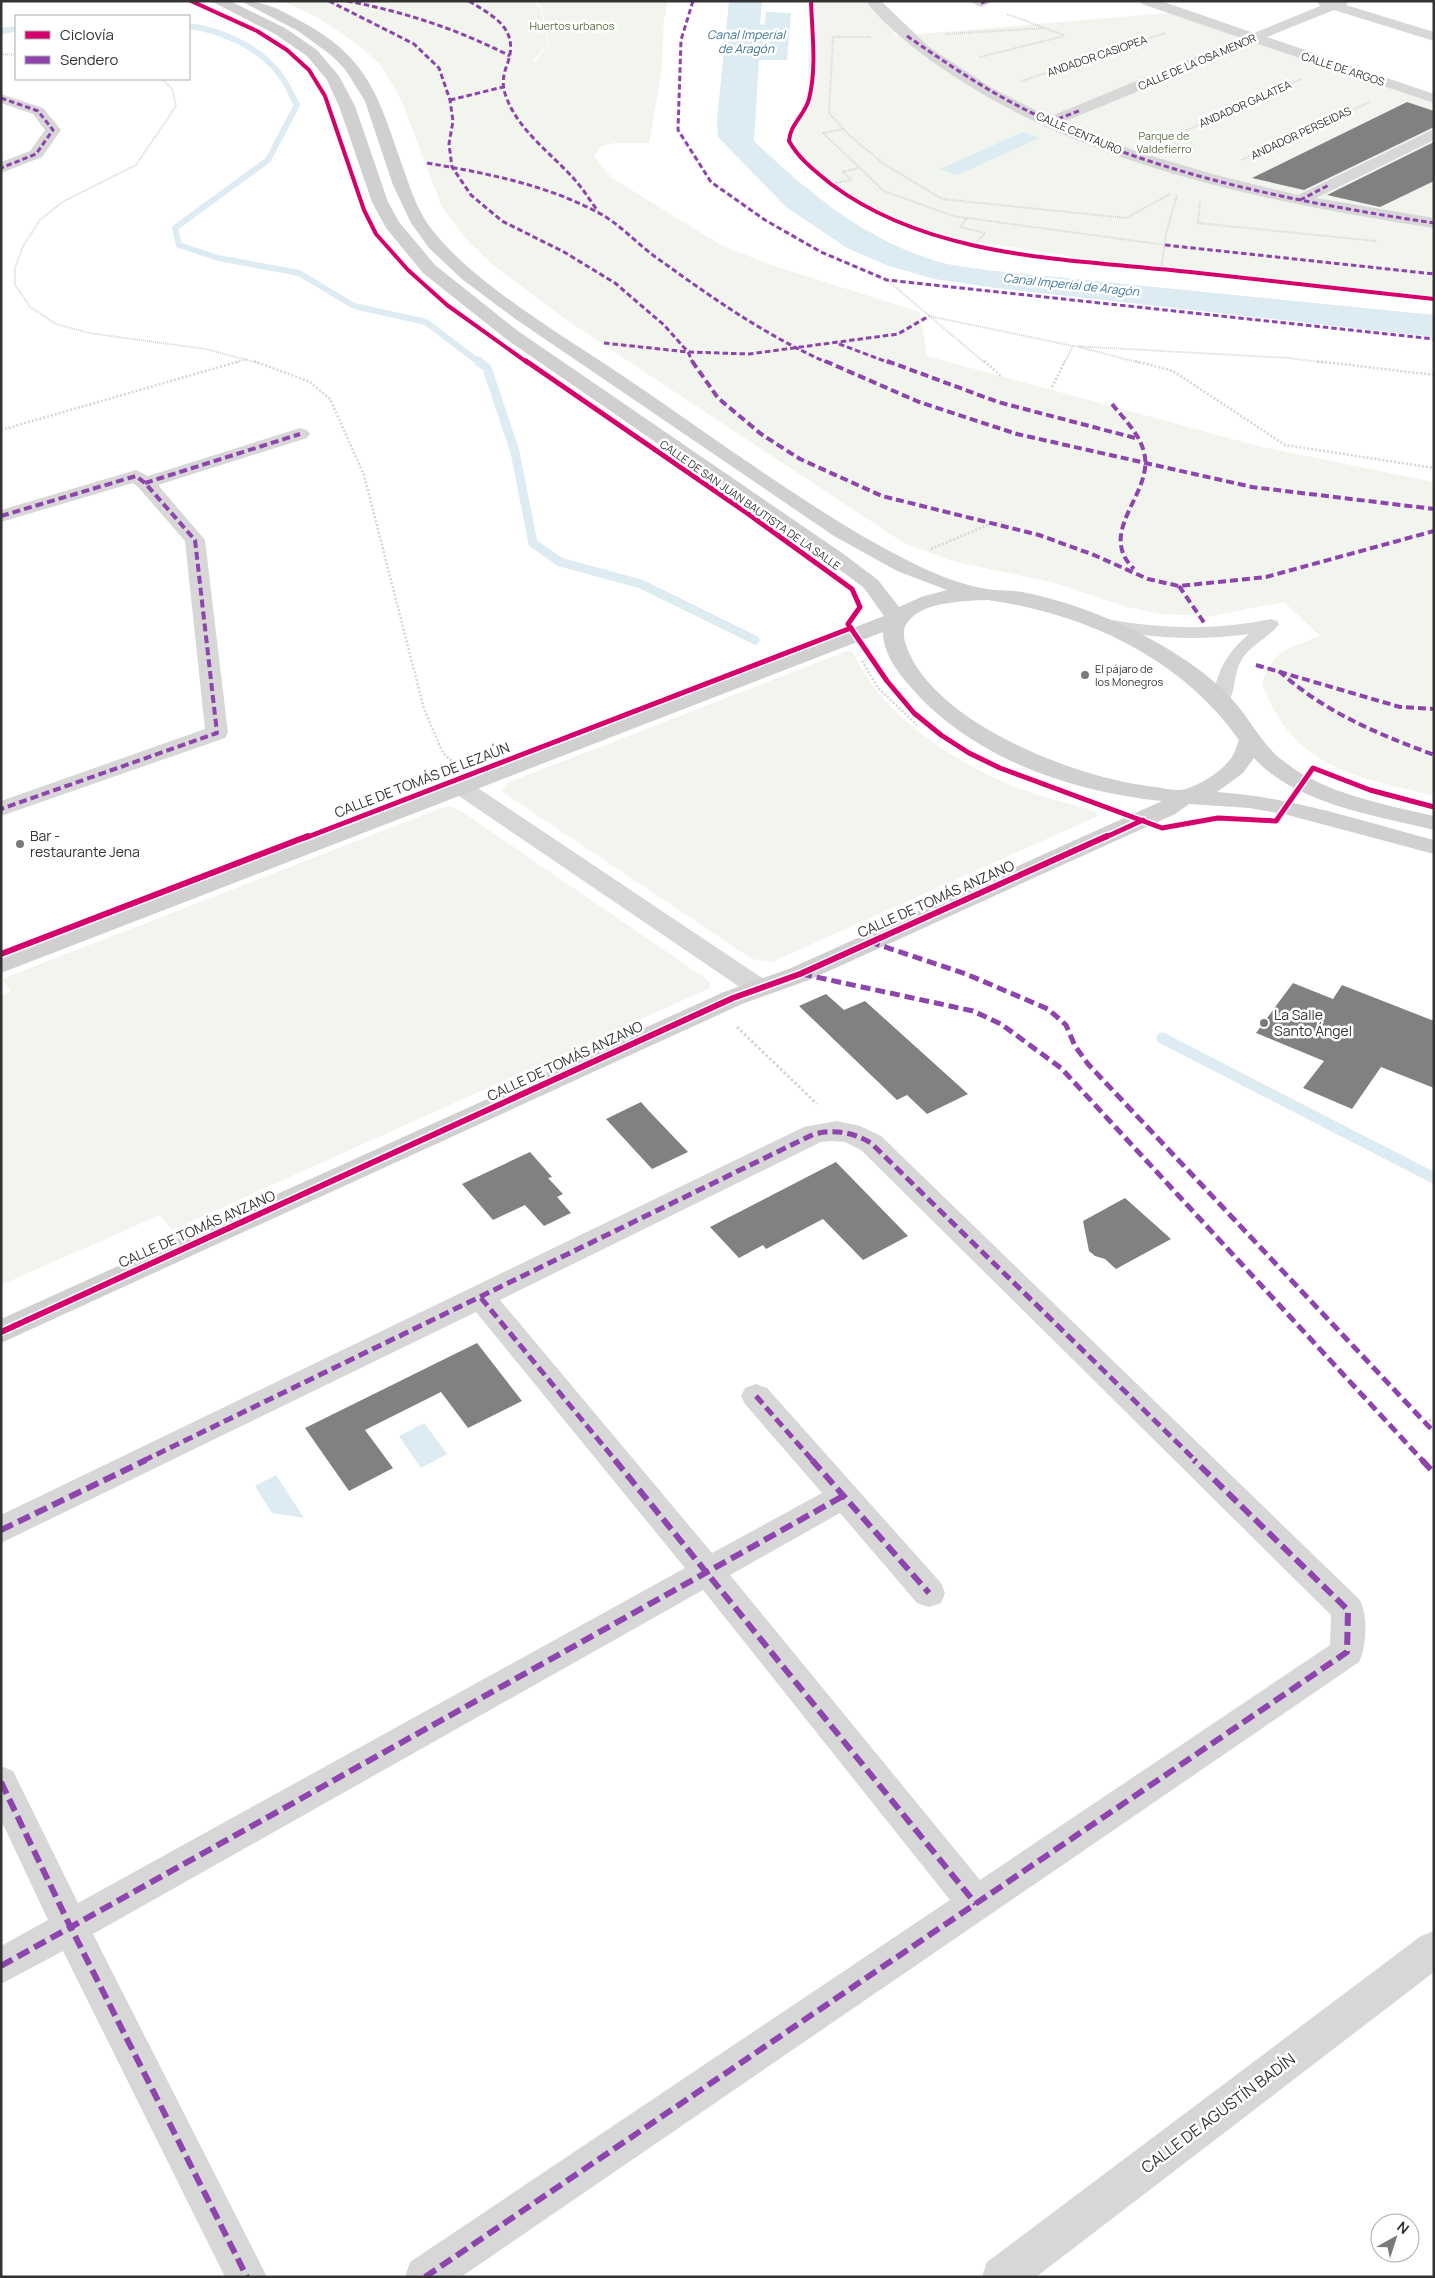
<svg xmlns="http://www.w3.org/2000/svg" width="1435" height="2278" font-family="Manrope,sans-serif">
	<style>
		.green { fill: #f1f5ed }
		.water { fill: #ddebf3 }
		.lines { fill: none; stroke-linecap: round; stroke-linejoin: round }
		.stream-far2 { stroke: #ddebf3; stroke-width: 6 }
		.stream-far1 { stroke: #ddebf3; stroke-width: 9 }
		.stream { stroke: #ddebf3; stroke-width: 11 }
		.building { fill: #818181 }
		.path-far2 { stroke: #d6d6d6; stroke-width: 2; stroke-dasharray: 1 1; stroke-linecap: butt }
		.path-far1 { stroke: #d6d6d6; stroke-width: 2.5; stroke-dasharray: 2 2; stroke-linecap: butt }
		.path { stroke: #d6d6d6; stroke-width: 3; stroke-dasharray: 2.5 2.5; stroke-linecap: butt }
		.lane { fill: #d7d7d7; fill-rule: evenodd }
		.street { fill: #d7d7d7; fill-rule: evenodd }
		.secondary { fill: #d0d0d0; fill-rule: evenodd }
		.quiet-far3 { stroke: #8e44ad; stroke-width: 3; stroke-dasharray: 5.5 3; stroke-linecap: butt }
		.quiet-far2 { stroke: #8e44ad; stroke-width: 4; stroke-dasharray: 8 4; stroke-linecap: butt }
		.quiet-far1 { stroke: #8e44ad; stroke-width: 5; stroke-dasharray: 10 5; stroke-linecap: butt }
		.quiet { stroke: #8e44ad; stroke-width: 6; stroke-dasharray: 13 6; stroke-linecap: butt }
		.cycleway-far2-casing { stroke: #fff; stroke-width: 5.5 }
		.cycleway-far1-casing { stroke: #fff; stroke-width: 8 }
		.cycleway-casing { stroke: #fff; stroke-width: 9 }
		.cycleway-far2 { stroke: #d6006c; stroke-width: 4 }
		.cycleway-far1 { stroke: #d6006c; stroke-width: 5 }
		.cycleway { stroke: #d6006c; stroke-width: 6 }
		.poi-dot { fill: #7a7a7a; stroke: #fff; stroke-width: 2 }
		.labels { text-anchor: middle; stroke-width: 5; stroke-linejoin: round; paint-order: stroke }
		.far-park-label { font-size: 11px; fill: #56703f; stroke: #fff }
		.far-street-label { font-size: 11px; fill: #333; stroke: #fff }
		.far-poi-label { font-size: 11px; fill: #333; stroke: #fff; text-anchor: start }
		.far-water-label { font-size: 12px; font-style: italic; fill: #3f7597; stroke: #fff }
		.street-label { font-size: 14px; fill: #333; stroke: #fff }
		.poi-label { font-size: 14px; fill: #333; stroke: #fff; text-anchor: start }
		.near-street-label { font-size: 16px; fill: #333; stroke: #fff }
	</style>
	<rect width="100%" height="100%" fill="#fff"/>
	<g class="green">
		<path d="M282,1H534L541,9L548,44L533,61L541,64L535,61L549,44L542,9L536,1H668L665,17L626,33L664,18L661,76L649,143H615L601,146L594,157L612,178L721,245L771,265L920,312L927,356L1258,446L1434,482V796C1356,777 1292,768 1262,683C1276,646 1289,649 1320,636L1284,602L1212,616L1160,614L1127,607L1055,583L952,561L904,543L649,375L568,321L492,264L464,237L442,207L401,99L379,63L353,41L315,16Z"/>
		<polygon points="810,1 873,1 886,16 896,36 1179,12 1434,100 1434,300 1161,270 937,236 848,197 801,158 791,129 807,106"/>
		<path d="M847,651L853,652C880,715 957,764 1018,788C1043,797 1070,804 1095,811L1098,816L772,962L752,959L501,791L507,783Z"/>
		<polygon points="444,807 452,807 461,811 705,978 710,983 710,988 172,1230 160,1215 1,1285 1,996 11,991 2,979"/>
	</g>
	<g class="water">
		<path d="M729,1H762L760,24L765,25L766,12L791,13L787,60H759L754,141C808,192 861,237 933,260C950,266 969,267 986,270L1434,315V337L996,288L934,279L889,266L847,248L786,207L718,137L717,120Z"/>
		<polygon points="1023,132 1040,138 957,175 940,169"/>
		<polygon points="424,1423 447,1454 421,1468 399,1436"/>
		<polygon points="276,1475 304,1518 272,1513 255,1486"/>
	</g>
	<g class="lines">
		<g class="stream-far2">
			<path d="M189,26C221,30 256,46 277,71C286,81 291,94 297,105L268,160L175,228L179,245L218,258L299,273L354,306L426,322L480,363"/>
			<polyline points="1,31 16,29"/>
		</g>
		<polyline class="stream-far1" points="478,361 487,368 515,452 533,543 560,562 641,584 755,640"/>
		<polyline class="stream" points="1162,1038 1434,1178"/>
	</g>
	<g class="building">
		<polygon points="1407,102 1434,111 1434,127 1304,190 1252,178"/>
		<polygon points="1434,142 1434,181 1380,207 1327,195"/>
		<polygon points="1293,983 1333,999 1342,985 1434,1021 1434,1088 1381,1067 1352,1109 1303,1088 1324,1061 1256,1033"/>
		<polygon points="826,994 844,1010 865,1001 968,1094 927,1114 907,1095 897,1100 799,1006"/>
		<polygon points="641,1102 648,1110 688,1152 652,1169 606,1119"/>
		<polygon points="530,1152 552,1177 548,1178 563,1194 557,1197 571,1213 544,1226 525,1205 493,1220 462,1184"/>
		<polygon points="836,1162 908,1236 863,1260 823,1219 766,1249 763,1245 739,1258 710,1227"/>
		<polygon points="1125,1198 1171,1239 1116,1269 1105,1259 1095,1256 1089,1251 1083,1221"/>
		<polygon points="477,1343 522,1401 468,1428 441,1392 365,1430 393,1468 349,1491 305,1428"/>
	</g>
	<g class="lines">
		<g class="path-far2">
			<polyline points="1007,14 1064,35"/>
			<polyline points="946,34 1045,28"/>
			<polyline points="870,37 833,37 829,113 850,136 884,164 942,199 1126,218 1170,194"/>
			<polyline points="1,54 16,55"/>
			<polyline points="980,57 1064,36"/>
			<polyline points="162,79 172,89 176,106 136,165 62,202 40,220 23,246 15,268 15,285 30,307 56,324 89,333 206,349 258,363"/>
			<polyline points="1022,81 1165,33"/>
			<polyline points="823,133 884,191 953,216 1165,245"/>
			<polyline points="823,133 844,129"/>
			<polyline points="1165,140 1301,79"/>
			<polyline points="1241,160 1370,102"/>
			<polyline points="842,172 859,168"/>
			<polyline points="843,172 852,180"/>
			<polyline points="830,184 852,180"/>
			<polyline points="1200,201 1198,223 1376,241"/>
			<polyline points="967,218 960,227 985,233 973,246"/>
			<polyline points="1161,270 1166,234 1177,195"/>
			<polyline points="887,280 985,363"/>
			<polyline points="929,316 1073,346 1288,358 1327,363"/>
			<polyline points="1079,347 1140,363"/>
			<polyline points="235,363 248,359"/>
			<polyline points="1064,363 1073,346"/>
		</g>
		<g class="path-far1">
			<polyline points="254,361 310,382 330,399 364,475 424,709 443,753 453,762"/>
			<polyline points="984,361 1001,376"/>
			<polyline points="1135,361 1173,371 1285,445 1434,468"/>
			<polyline points="1317,361 1434,375"/>
			<polyline points="1052,387 1065,361"/>
			<polyline points="1,430 240,361"/>
			<polyline points="931,549 990,524"/>
			<polyline points="862,661 878,688 917,725"/>
		</g>
		<g class="path">
			<polyline points="737,1027 817,1104"/>
			<polyline points="1424,1422 1434,1419"/>
		</g>
		<path class="lane" d="M1101,618C1159,629 1213,631 1271,619L1277,621L1279,624C1270,637 1251,645 1242,659C1233,673 1236,692 1227,705H1215L1212,701C1217,672 1226,653 1249,634C1197,641 1146,639 1095,626L1093,623L1095,620Z"/>
		<g class="street">
			<path d="M866,1H881L929,47L992,88L1049,117L1241,38L1142,4L1140,1H1161L1254,33L1320,6L1317,1H1350L1346,5L1434,32V41L1334,10L1267,37L1434,94V103L1255,43L1061,123L1138,152L1216,175L1298,195L1434,129V140L1316,198L1434,218V228C1267,202 1091,168 949,73C922,55 885,27 866,1Z"/>
			<polygon points="968,1 994,1 981,7"/>
			<polygon points="1,94 43,108 61,130 42,157 1,173 1,162 30,151 45,130 33,114 1,103"/>
			<polygon points="300,428 307,430 310,434 307,438 158,485 205,540 228,733 225,738 1,816 1,801 205,729 185,541 138,487 133,483 1,522 1,510 136,470 148,476"/>
			<polygon points="461,780 469,782 768,982 772,988 768,994 759,996 750,994 453,792 449,787 453,782"/>
			<path d="M837,1121L860,1126L881,1136L1360,1600C1368,1617 1367,1645 1359,1662L461,2277H405L410,2262L950,1900L703,1590L93,1934L267,2277H225L63,1951L1,1984V1946L48,1920L1,1820V1766L13,1771L78,1903L685,1568L476,1312L1,1543V1515L804,1127ZM830,1141L845,1142L861,1150L1331,1615L1330,1645L980,1880L730,1575L840,1513L917,1603L929,1607L941,1603L945,1593L941,1583L767,1388L756,1384L745,1388L741,1396L745,1404L822,1493L712,1553L500,1300L821,1142Z"/>
			<polygon points="1434,1931 1434,1972 1036,2277 982,2277 987,2262 1421,1936"/>
		</g>
		<path class="secondary" d="M211,1H230L285,28L317,50L339,76L355,106L388,202L399,222L435,265L518,331L845,555L878,580L899,607L921,597L947,590L897,571L834,536L514,318L463,280L429,248L411,223L393,185L365,101L345,69L331,55L298,31L241,1C267,1 282,11 304,23C372,60 380,103 404,170C411,191 419,214 433,231C477,286 564,336 623,376C703,430 781,488 864,537C900,557 941,580 981,588C994,591 1009,590 1022,592C1064,600 1106,616 1143,635C1177,653 1212,675 1237,705C1252,723 1263,745 1282,760C1324,794 1383,804 1434,816V830C1377,816 1295,804 1254,758L1243,773L1217,792C1292,797 1361,821 1434,840V854L1284,814L1249,808L1189,804L1175,814L809,980L742,1004L1,1343V1319L724,992L791,968L1162,801C1071,792 969,757 909,685C896,670 883,652 883,632L1,973V956L884,616L864,588L831,563L506,339L423,273L386,228L372,202L339,106L327,80L307,56L275,34ZM988,600C1086,614 1181,658 1239,740C1237,745 1235,752 1232,757C1222,771 1202,784 1186,789C1175,792 1159,787 1148,786C1075,777 944,726 910,655C906,646 900,632 907,623C922,601 965,601 988,600Z"/>
		<g class="quiet-far3">
			<polyline points="329,1 414,44 439,68 450,100 453,121 449,144 452,167 471,195 502,221 564,252 615,283 664,325 688,352 693,363"/>
			<path d="M347,1C405,12 457,29 510,56"/>
			<path d="M469,1C493,16 519,28 508,62C503,75 501,85 507,99C520,132 552,154 575,180C584,190 590,201 598,211"/>
			<polyline points="693,1 681,40 678,130 711,182 765,220 821,252 887,280 1434,339"/>
			<polyline points="981,3 987,1"/>
			<path d="M907,36C946,63 984,89 1026,110C1152,175 1295,202 1434,223"/>
			<polyline points="1,98 38,111 53,130 36,154 1,168"/>
			<polyline points="450,100 503,87"/>
			<polyline points="1050,122 1081,110"/>
			<path d="M427,163C485,173 544,184 597,212C619,223 637,244 657,258C711,297 766,336 828,363"/>
			<polyline points="1300,200 1329,185"/>
			<polyline points="1165,245 1434,274"/>
			<polyline points="604,343 688,352 749,354 898,334 929,316"/>
			<polyline points="839,344 890,363"/>
		</g>
		<g class="quiet-far2">
			<polyline points="692,361 718,398 761,434 800,459 882,496 1039,535 1094,555 1148,579 1179,586 1266,577 1434,531"/>
			<polyline points="825,361 919,402 1017,434 1252,487 1434,509"/>
			<polyline points="887,361 998,402 1139,439"/>
			<path d="M1112,404C1124,419 1139,433 1144,452C1155,493 1095,531 1134,569"/>
			<polyline points="145,483 300,434"/>
			<polyline points="1,516 136,476 145,483 195,540 217,733 1,809"/>
			<polyline points="1179,586 1205,624"/>
			<polyline points="1256,665 1400,707 1434,709"/>
			<path d="M1279,671C1324,712 1378,734 1434,755"/>
		</g>
		<g class="quiet-far1">
			<polyline points="870,942 966,974 1048,1009 1066,1025 1075,1046 1088,1064 1434,1432"/>
			<polyline points="802,974 973,1011 1001,1024 1061,1068 1423,1461"/>
			<polyline points="481,1298 616,1461"/>
			<polyline points="756,1396 813,1461"/>
			<path d="M143,1461L814,1134C835,1129 852,1132 871,1143L1196,1461"/>
		</g>
		<g class="quiet">
			<polyline points="615,1460 976,1904"/>
			<polyline points="812,1460 929,1593"/>
			<polyline points="1422,1460 1434,1473"/>
			<polyline points="1,1530 146,1460"/>
			<polyline points="1,1782 70,1926 247,2277"/>
			<polyline points="1,1966 845,1495"/>
			<polyline points="425,2277 1347,1652 1348,1610 1194,1460"/>
		</g>
		<defs>
			<g id="cycleway-far2">
				<polyline points="191,1 257,31 287,50 309,70 325,96 364,210 376,234 408,270 447,305 528,363"/>
				<path d="M811,1C812,33 817,67 809,99C805,115 790,124 789,141C799,159 815,171 831,184C931,259 1070,259 1190,272C1271,281 1353,290 1434,299"/>
			</g>
			<g id="cycleway-far1">
				<polyline points="526,361 747,513 852,589 860,607 848,624 887,681 914,713 941,735 969,753 1000,768 1162,828 1218,818 1276,821 1313,768 1370,790 1434,807"/>
				<polyline points="305,838 851,628"/>
				<polyline points="1104,838 1143,820"/>
			</g>
			<g id="cycleway">
				<polyline points="1,954 308,836"/>
				<polyline points="1,1332 733,998 800,974 1107,836"/>
			</g>
		</defs>
		<use href="#cycleway-far2" class="cycleway-far2-casing"/>
		<use href="#cycleway-far1" class="cycleway-far1-casing"/>
		<use href="#cycleway" class="cycleway-casing"/>
		<use href="#cycleway-far2" class="cycleway-far2"/>
		<use href="#cycleway-far1" class="cycleway-far1"/>
		<use href="#cycleway" class="cycleway"/>
	</g>
	<g class="poi-dot">
		<circle cx="1085" cy="675" r="5"/>
		<circle cx="20" cy="844" r="5"/>
		<circle cx="1264" cy="1023" r="5"/>
	</g>
	<g class="labels">
		<g class="far-park-label">
			<text x="572" y="30">Huertos urbanos</text>
			<text x="1164" y="140">Parque de<tspan x="1164" dy="13">Valdefierro</tspan></text>
		</g>
		<g class="far-street-label">
			<text transform="translate(1097 56) rotate(-19)" y="4">ANDADOR CASIOPEA</text>
			<text transform="translate(1197 62) rotate(-23)" y="4">CALLE DE LA OSA MENOR</text>
			<text transform="translate(1343 69) rotate(18)" y="4">CALLE DE ARGOS</text>
			<text transform="translate(1245 104) rotate(-24)" y="4">ANDADOR GALATEA</text>
			<text transform="translate(1079 133) rotate(23)" y="4">CALLE CENTAURO</text>
			<text transform="translate(1301 133) rotate(-25)" y="4">ANDADOR PERSEIDAS</text>
			<text transform="translate(750 505) rotate(35)" y="4">CALLE DE SAN JUAN BAUTISTA DE LA SALLE</text>
		</g>
		<g class="far-poi-label">
			<text x="1095" y="673">El pájaro de<tspan x="1095" dy="13">los Monegros</tspan></text>
		</g>
		<g class="far-water-label">
			<text x="746" y="39">Canal Imperial<tspan x="746" dy="14">de Aragón</tspan></text>
			<text transform="translate(1071 285) rotate(6)" y="4">Canal Imperial de Aragón</text>
		</g>
		<g class="street-label">
			<text transform="translate(422 780) rotate(-21)" y="5">CALLE DE TOMÁS DE LEZAÚN</text>
			<text transform="translate(936 899) rotate(-24)" y="5">CALLE DE TOMÁS ANZANO</text>
			<text transform="translate(565 1061) rotate(-25)" y="5">CALLE DE TOMÁS ANZANO</text>
			<text transform="translate(197 1229) rotate(-24)" y="5">CALLE DE TOMÁS ANZANO</text>
		</g>
		<g class="poi-label">
			<text x="30" y="841">Bar -<tspan x="30" dy="16">restaurante Jena</tspan></text>
			<text x="1274" y="1020">La Salle<tspan x="1274" dy="16">Santo Ángel</tspan></text>
		</g>
		<g class="near-street-label">
			<text transform="translate(1218 2113) rotate(-37)" y="6">CALLE DE AGUSTÍN BADÍN</text>
		</g>
	</g>
	<rect width="1435" height="2278" fill="none" stroke="#333333" stroke-width="5"/>
	<rect x="15" y="15" width="175" height="65" fill="#ffffff" stroke="#adadad"/>
	<rect x="25" y="31" width="25" height="8" fill="#d6006c" stroke="#adadad"/>
	<text x="60" y="40" font-size="15" fill="#333333">Ciclovía</text>
	<rect x="25" y="56" width="25" height="8" fill="#8e44ad" stroke="#adadad"/>
	<text x="60" y="65" font-size="15" fill="#333333">Sendero</text>
	<g transform="translate(1395 2238) rotate(39)"><circle r="24" fill="#ffffff" stroke="#adadad"/>
	<path d="M0-4L9 19L0 12L-9 19Z" fill="#7a7a7a"/>
	<text y="-8" font-size="14" font-weight="bold" text-anchor="middle" fill="#333333">N</text>
	</g>
</svg>
